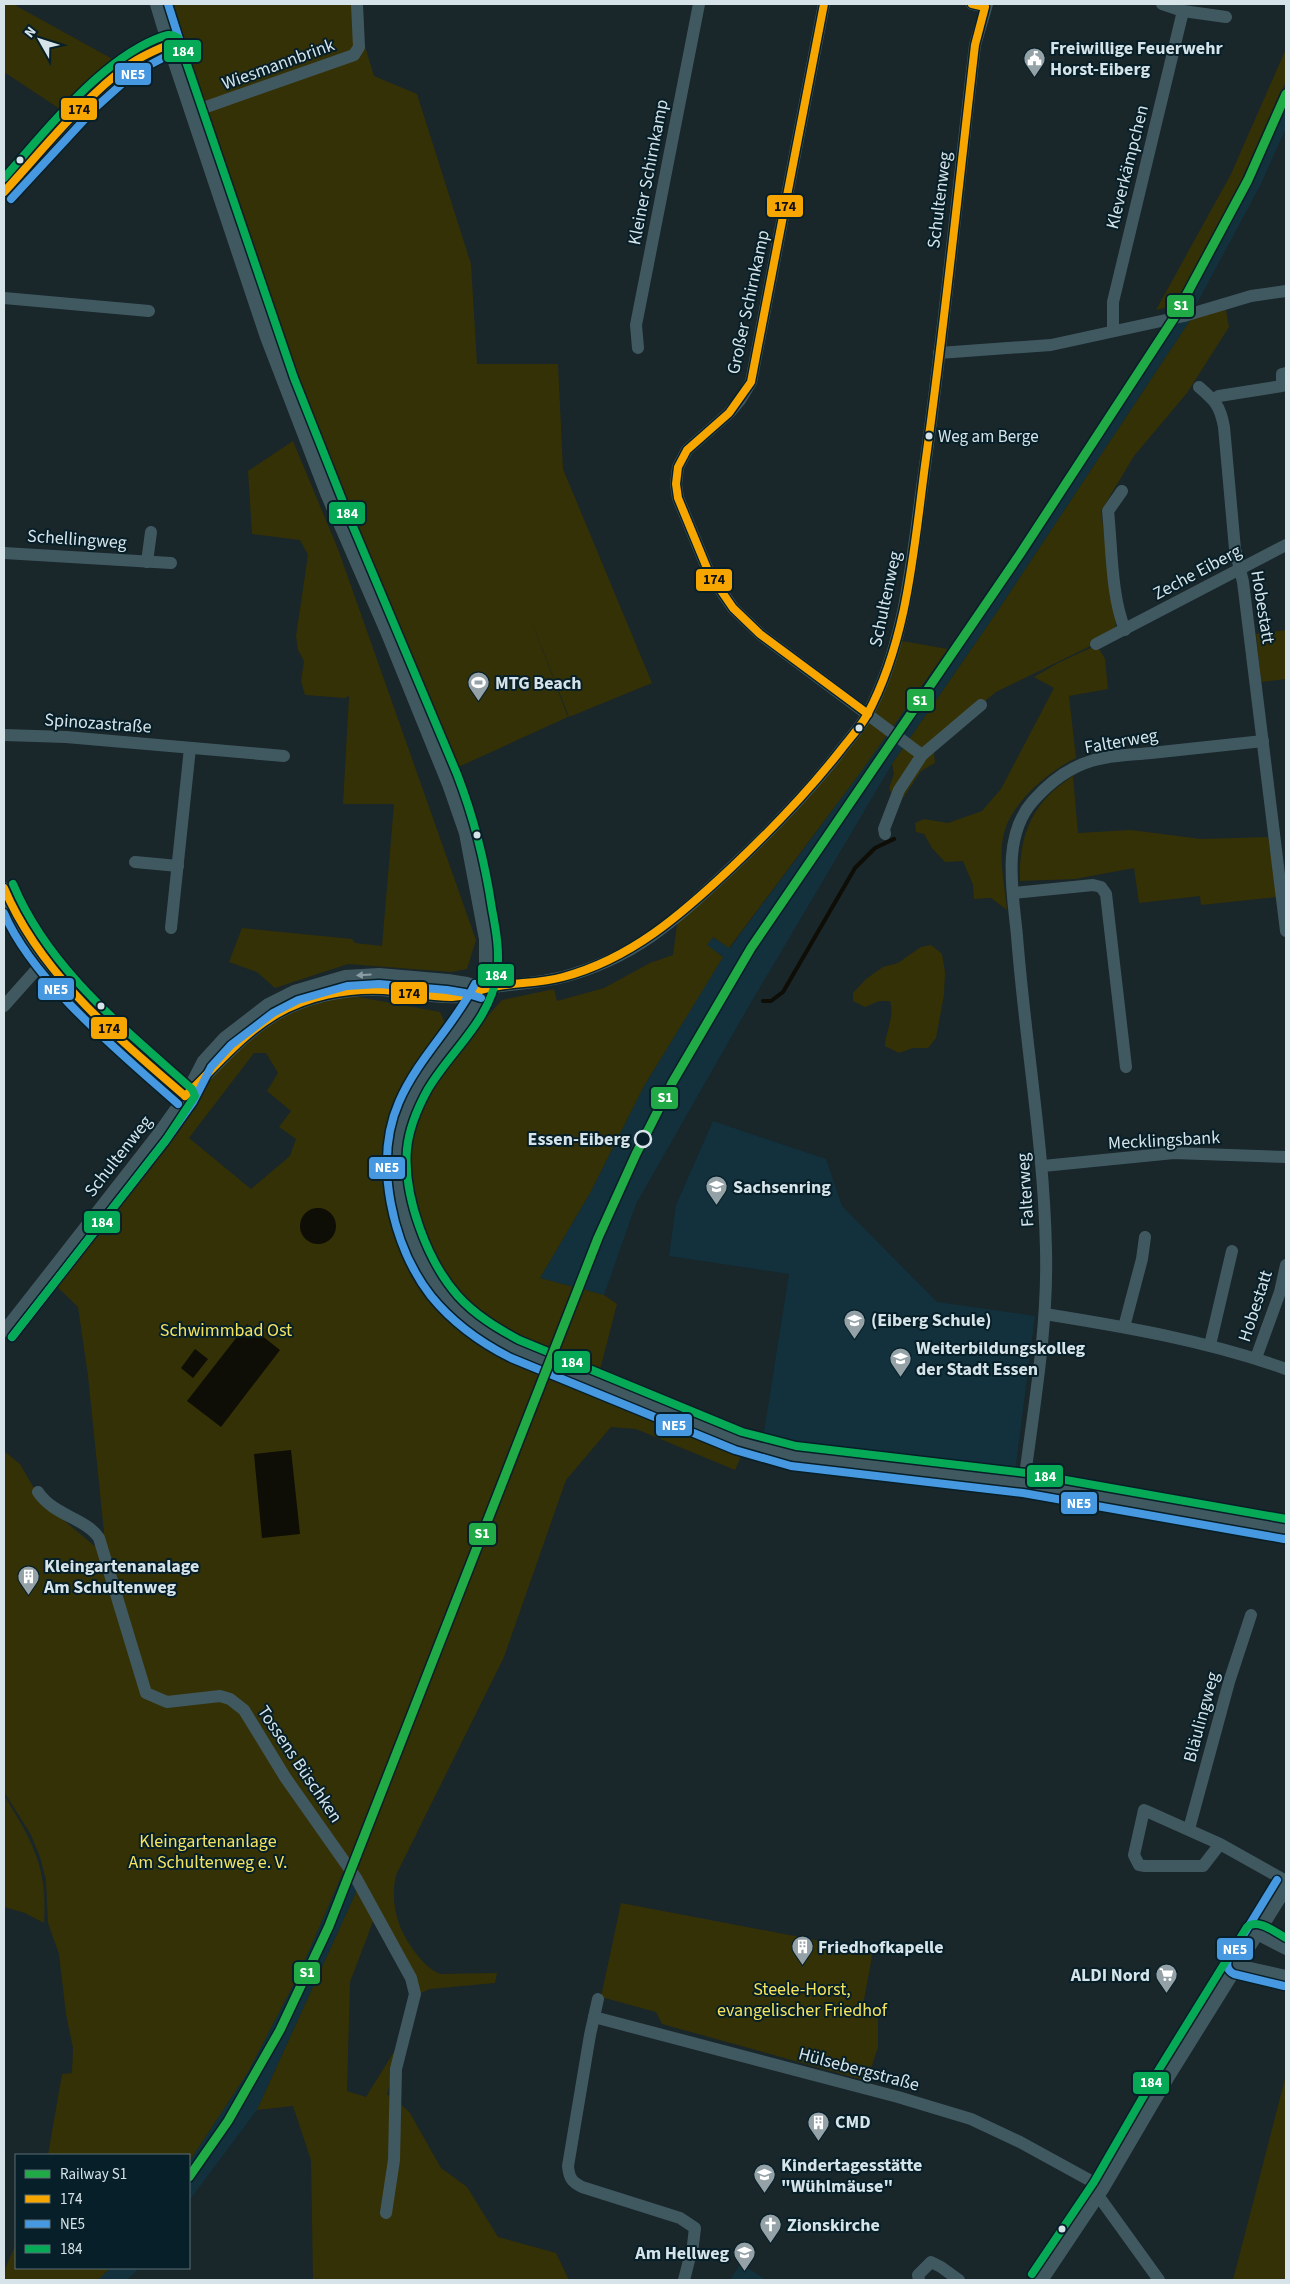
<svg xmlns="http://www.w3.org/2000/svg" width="1290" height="2284" font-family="'Source Sans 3',sans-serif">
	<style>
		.built { fill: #12313c }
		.green { fill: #353106; fill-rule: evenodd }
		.water { fill: #0e0d06 }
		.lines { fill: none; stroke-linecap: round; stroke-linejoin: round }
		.stream { stroke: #0e0d06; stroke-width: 4 }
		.minor { stroke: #405961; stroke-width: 12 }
		.tertiary { stroke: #405961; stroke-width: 16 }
		.bus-1-casing { stroke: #071f28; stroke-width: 11 }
		.bus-2-casing { stroke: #071f28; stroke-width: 11 }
		.bus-3-casing { stroke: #071f28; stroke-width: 11 }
		.bus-1 { stroke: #f7a600; stroke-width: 8 }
		.bus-2 { stroke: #4699e1; stroke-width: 8 }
		.bus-3 { stroke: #06aa56; stroke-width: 8 }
		.rail-1-casing { stroke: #071f28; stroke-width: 12 }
		.rail-1 { stroke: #21ab47; stroke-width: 9 }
		.oneway { fill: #8b9ea6 }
		.bus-dot { fill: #d6e4ea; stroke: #071f28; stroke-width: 2 }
		.stop-dot { fill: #071f28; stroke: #d6e4ea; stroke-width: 2.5 }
		.labels { text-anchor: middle; stroke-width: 4; stroke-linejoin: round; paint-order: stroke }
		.bus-label { font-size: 17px; fill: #d6e4ea; stroke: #071f28; text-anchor: start }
		.poi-label { font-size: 18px; font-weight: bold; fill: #d6e4ea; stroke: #071f28; text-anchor: start }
		.street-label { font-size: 18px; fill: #d6e4ea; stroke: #071f28 }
		.stop-label { font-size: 18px; font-weight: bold; fill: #d6e4ea; stroke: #071f28; text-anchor: end }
		.park-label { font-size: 18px; fill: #f4e45e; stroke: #071f28 }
		.line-badge { stroke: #071f28; stroke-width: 2 }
		.badge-label { font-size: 14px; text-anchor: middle; font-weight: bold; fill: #fff }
		.pale-badge-label { font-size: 14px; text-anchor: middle; font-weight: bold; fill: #111 }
	</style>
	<rect width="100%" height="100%" fill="#19262a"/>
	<g class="built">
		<polygon points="1286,85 1286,128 1261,184 1194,309 1193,316 995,615 892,764 746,1011 636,1204 604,1295 540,1278 590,1193 644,1086 723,956 706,946 712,937 730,948 860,773 1017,552 1179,300 1244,179"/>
		<polygon points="713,1121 826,1159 842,1206 937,1302 1035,1316 1015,1472 763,1438 789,1274 669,1256 676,1205"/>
		<polygon points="344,1870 358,1888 257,2110 189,2201 189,2162 248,2072 298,1976"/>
		<polygon points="741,2263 766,2280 730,2280"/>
		<polygon points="110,2268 139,2268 127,2280 98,2280"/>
	</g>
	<g class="green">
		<polygon points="4,4 13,4 125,66 72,117 4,72"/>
		<polygon points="172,4 357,4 357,20 374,76 417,94 471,264 477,364 558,364 563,469 652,683 569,717 526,607 568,717 454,769 398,626 334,485 275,335 220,172"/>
		<polygon points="1286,49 1286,81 1243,178 1175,305 1156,310 1231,174"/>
		<polygon points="1225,305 1229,327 1187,393 1134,456 1101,511 1117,633 996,692 933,744 935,763 921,771 903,798 892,796 889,788 894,774 892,764 995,615 1193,316"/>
		<polygon points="293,441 338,549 476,940 467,969 451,972 348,964 275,988 257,972 229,962 242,928 352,939 355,943 382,946 394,804 343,804 349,696 345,698 305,695 301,681 304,661 298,650 296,636 308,555 300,540 252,534 248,471"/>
		<polygon points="1286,630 1286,679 1261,682 1256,634"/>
		<path d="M896,640L948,649L860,773L729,948L713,937L707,945L723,957L644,1086L590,1193L540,1278L604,1295L617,1304L595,1389L633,1404L742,1454L735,1470L636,1429L611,1427L566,1480L504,1657L396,1875C393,1888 393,1903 397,1917C401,1935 423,1969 441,1974L497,1973L495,1983L430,1989L414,1996L413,1969L344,1870L298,1976L248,2072L189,2162V2155H48L62,2074L72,2073L73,2048L66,2014L59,1954L48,1923L46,1880L40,1857L30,1833L4,1792V1451L20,1464L42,1502L97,1548L104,1532L88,1376L78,1307L47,1277L186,1096L274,1016L337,993L440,1012L445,1023L443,1033L462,1045L502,1000L554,989L557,1001L604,988L650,963L673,955L678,918L744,856L859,728ZM254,1053H266L278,1073L267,1091L291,1111L279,1127L296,1139L290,1156L251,1189L189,1138Z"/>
		<path d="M1097,645L1105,659L1108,689L1069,696L1076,758C1049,771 1012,802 1004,833C998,857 1005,886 1007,910L991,898L974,899L973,885L963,861L945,862L932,848L924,834L916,832L915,823L924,819L948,823L982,811L1001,789L1054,688L1034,677L1058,663Z"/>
		<path d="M1073,776L1078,833L1131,830L1201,839L1268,837L1278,897L1201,905L1200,896L1139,903L1134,868L1075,879L1020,881C1019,834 1032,802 1073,776Z"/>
		<path d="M931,945L942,954L945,972L944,995L936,1038L928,1048H913L899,1053L885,1046C886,1029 895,1017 890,1001H879L865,1007L853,1001V993L866,979L883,967L898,963L921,947Z"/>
		<path d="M4,1795C32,1841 48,1867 44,1923L25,1913L4,1907Z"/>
		<polygon points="358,1888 374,1919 350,1982 347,2091 366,2097 400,2042 387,2095 392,2096 410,2113 441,2168 467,2187 498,2237 556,2253 569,2280 313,2280 311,2160 293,2106 257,2110"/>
		<polygon points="621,1903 873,1951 863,2005 878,2013 878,2047 867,2081 662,2024 656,2012 601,1997"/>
		<polygon points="1286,2075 1286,2280 1233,2280"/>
		<polygon points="16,2244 16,2268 110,2268 98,2280 4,2280 4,2271"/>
	</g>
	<g class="water">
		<circle cx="318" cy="1226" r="18"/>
		<polygon points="247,1324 280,1350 221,1427 187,1401"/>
		<polygon points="195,1349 208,1359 193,1378 181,1368"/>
		<polygon points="291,1450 300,1534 262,1538 254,1454"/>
	</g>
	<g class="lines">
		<polyline class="stream" points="763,1001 771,1001 783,992 855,868 875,848 894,839"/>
		<g class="minor">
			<polyline points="824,4 751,382 740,400 729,413 687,450 678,467 676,484 678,498 709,573 733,608 760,634 922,755"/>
			<polyline points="972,4 985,7"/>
			<polyline points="1162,4 1183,11 1226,17"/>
			<polyline points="192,112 354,55 359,47 357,4"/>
			<polyline points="4,192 89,100 128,65 148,53 170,44"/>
			<polyline points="4,298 149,311"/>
			<polyline points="1113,331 1113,302 1183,11"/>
			<polyline points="638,348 636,325 699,4"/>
			<polyline points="939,353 1051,345 1184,316 1251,296 1286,291"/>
			<path d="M1199,387C1215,401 1220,405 1224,427L1235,549L1243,582L1286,931"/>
			<polyline points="1214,399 1219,396 1282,386 1282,374 1286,373"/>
			<path d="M1122,491L1108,511C1112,548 1111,595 1125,630"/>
			<polyline points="4,553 171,563"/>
			<polyline points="147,562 151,532"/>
			<polyline points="1096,644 1286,545"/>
			<polyline points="4,735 66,737 284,756"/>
			<polyline points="885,834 884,829 899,790 922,755 981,705"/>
			<polyline points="135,862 178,866"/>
			<path d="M4,888C26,961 128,1046 185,1096"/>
			<polyline points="1013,893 1093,885 1101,887 1106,894 1126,1067"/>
			<polyline points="171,928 190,748"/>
			<polyline points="4,1006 45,960"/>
			<path d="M185,1096C215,1069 240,1036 275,1015C305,998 342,989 377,990C404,991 432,999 460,997C470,997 478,990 488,988C513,984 538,983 563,977C638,957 677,918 732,867C770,831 808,793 840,751C849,739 860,728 867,715C907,641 912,554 924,473C944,331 958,188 975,45L987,4"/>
			<polyline points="1043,1166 1174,1153 1286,1157"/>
			<path d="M1045,1314C1126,1327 1208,1341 1286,1369"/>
			<polyline points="1124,1327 1142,1259 1145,1237"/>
			<polyline points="4,1331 158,1134 185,1096 203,1061 224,1038 268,1004 294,991 345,976 379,974 448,980 467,983 484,989"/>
			<polyline points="1210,1345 1232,1251"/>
			<polyline points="1256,1358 1280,1292 1286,1265"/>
			<path d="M1024,1483C1034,1406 1048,1327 1046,1250C1044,1145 1025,1041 1017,936C1013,893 1001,837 1033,801C1049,783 1068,768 1091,761C1110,755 1132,755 1151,753C1189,749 1226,745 1263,741"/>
			<path d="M38,1492C54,1516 86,1518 99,1538L146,1693L167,1702L220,1696L230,1699L244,1710L285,1777L356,1878L411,1978L415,1994L396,2069L394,2160L386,2213"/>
			<polyline points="1189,1829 1229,1682 1251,1615"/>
			<polyline points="1220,1844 1203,1866 1145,1866 1139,1865 1134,1855 1144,1810 1220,1844 1286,1881"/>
			<polyline points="1255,1933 1286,1949"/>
			<polyline points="1237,1965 1286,1976"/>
			<path d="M598,1999L590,2035L568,2166C569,2178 572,2182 582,2187L680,2218L695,2228L693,2245L684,2280"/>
			<polyline points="594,2017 898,2097 971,2119 1020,2142 1102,2187"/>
			<polyline points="1097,2194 1159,2280"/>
			<polyline points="919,2280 918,2275 931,2262 941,2267 959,2280"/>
		</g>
		<g class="tertiary">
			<polyline points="158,4 170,44 268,337 328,493 388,631 450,784 467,833 487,939 487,978 476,1006 429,1068 419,1086 398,1138 397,1159 406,1215 418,1253 437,1287 474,1323 504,1343 739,1441 794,1456 821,1460 1024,1483 1286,1529"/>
			<polyline points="1040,2280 1102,2187 1167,2076 1286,1885"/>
		</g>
		<defs>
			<g id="bus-1">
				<polyline points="824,4 751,382 729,413 687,450 678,467 676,484 678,498 709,573 733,608 760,634 868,714"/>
				<path d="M4,192C41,152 85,96 129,65C141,56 156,50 170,44"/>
				<path d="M4,888C41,975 116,1036 185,1096"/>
				<path d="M185,1096C214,1069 240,1036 275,1015C307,996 347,988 384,990C407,992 429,997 452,997C465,997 475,991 488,988C512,982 538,984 563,977C631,959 682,914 732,867C770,831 807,793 840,751C849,739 860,728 867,715C909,637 914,544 926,458C945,321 959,183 975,45L985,7L972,4"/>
			</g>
			<g id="bus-2">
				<polyline points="11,199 96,107 134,73 178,50 180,42 168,4"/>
				<path d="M4,913C33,982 123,1055 178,1104"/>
				<path d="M475,984C454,1026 418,1058 399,1102C373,1161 392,1246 431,1296C453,1323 481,1343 511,1358L735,1450L791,1466L1023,1493L1284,1539"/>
				<polyline points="12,1337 166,1140 193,1102 211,1067 231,1045 273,1013 298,1000 347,986 379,984 447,990 465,993 481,998"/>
				<path d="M1277,1880L1228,1960C1226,1966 1228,1971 1234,1974L1284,1986"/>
			</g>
			<g id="bus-3">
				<path d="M4,178C46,131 98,63 156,39C164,36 170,32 178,38L294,378L349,517L457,774C474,818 485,862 492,909C496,930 500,952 497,973C491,1020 451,1050 428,1089C418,1107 409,1128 407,1149C403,1196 427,1261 458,1296C475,1315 497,1328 519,1340L742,1432L796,1446L1026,1473L1286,1519"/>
				<path d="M12,1337L166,1140L195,1096L192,1089C124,1028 49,970 13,884"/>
				<path d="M1032,2274L1094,2182L1158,2071L1247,1927C1258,1918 1275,1932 1286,1938"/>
			</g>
		</defs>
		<use href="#bus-1" class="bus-1-casing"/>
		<use href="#bus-2" class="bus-2-casing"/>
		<use href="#bus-3" class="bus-3-casing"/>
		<use href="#bus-1" class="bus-1"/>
		<use href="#bus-2" class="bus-2"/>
		<use href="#bus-3" class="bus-3"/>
		<defs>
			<polyline id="rail-1" points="189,2177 228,2121 280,2030 329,1926 598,1238 636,1154 672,1083 751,948 1020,554 1174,318 1248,180 1286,94"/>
		</defs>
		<use href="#rail-1" class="rail-1-casing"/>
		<use href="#rail-1" class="rail-1"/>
	</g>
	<defs><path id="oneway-solid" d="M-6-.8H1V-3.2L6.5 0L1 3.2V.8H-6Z" transform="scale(1.25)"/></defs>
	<use class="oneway" href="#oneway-solid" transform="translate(364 975) rotate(177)"/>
	<defs>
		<symbol id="civic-pin" viewBox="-11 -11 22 30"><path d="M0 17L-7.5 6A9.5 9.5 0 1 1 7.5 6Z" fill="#94a2a7" stroke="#071f28"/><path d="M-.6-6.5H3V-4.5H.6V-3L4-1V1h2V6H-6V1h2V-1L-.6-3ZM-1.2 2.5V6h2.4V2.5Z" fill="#fff"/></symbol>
		<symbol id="stadium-pin" viewBox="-11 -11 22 30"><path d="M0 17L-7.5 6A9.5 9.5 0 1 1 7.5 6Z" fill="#94a2a7" stroke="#071f28"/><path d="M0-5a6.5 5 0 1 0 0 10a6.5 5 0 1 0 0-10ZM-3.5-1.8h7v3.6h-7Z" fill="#fff"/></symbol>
		<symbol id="school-pin" viewBox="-11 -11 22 30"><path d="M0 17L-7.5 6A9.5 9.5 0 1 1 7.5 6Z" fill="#94a2a7" stroke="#071f28"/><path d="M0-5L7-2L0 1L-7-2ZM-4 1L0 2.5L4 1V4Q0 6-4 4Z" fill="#fff"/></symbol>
		<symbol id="building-pin" viewBox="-11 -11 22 30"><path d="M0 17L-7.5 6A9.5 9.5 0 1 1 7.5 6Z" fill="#94a2a7" stroke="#071f28"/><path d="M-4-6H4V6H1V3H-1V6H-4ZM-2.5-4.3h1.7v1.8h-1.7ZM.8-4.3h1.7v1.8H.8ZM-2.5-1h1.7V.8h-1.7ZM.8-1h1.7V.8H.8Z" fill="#fff"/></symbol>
		<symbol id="supermarket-pin" viewBox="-11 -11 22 30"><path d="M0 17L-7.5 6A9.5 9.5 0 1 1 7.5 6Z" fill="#94a2a7" stroke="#071f28"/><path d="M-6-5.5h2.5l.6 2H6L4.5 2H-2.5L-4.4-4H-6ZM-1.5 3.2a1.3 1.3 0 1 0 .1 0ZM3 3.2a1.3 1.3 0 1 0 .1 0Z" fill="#fff"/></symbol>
		<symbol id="church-pin" viewBox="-11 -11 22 30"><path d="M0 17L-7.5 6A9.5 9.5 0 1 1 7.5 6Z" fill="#94a2a7" stroke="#071f28"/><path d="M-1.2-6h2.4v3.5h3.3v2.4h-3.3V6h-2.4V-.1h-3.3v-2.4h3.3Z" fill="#fff"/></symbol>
	</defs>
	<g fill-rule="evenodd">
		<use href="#civic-pin" x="1022" y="46" width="25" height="34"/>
		<use href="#stadium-pin" x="466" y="670" width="25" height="34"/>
		<use href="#school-pin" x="704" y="1174" width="25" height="34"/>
		<use href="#school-pin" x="842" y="1308" width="25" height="34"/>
		<use href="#school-pin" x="888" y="1346" width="25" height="34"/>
		<use href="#building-pin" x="16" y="1564" width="25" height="34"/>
		<use href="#building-pin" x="790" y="1934" width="25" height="34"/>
		<use href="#supermarket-pin" x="1154" y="1962" width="25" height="34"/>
		<use href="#building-pin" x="806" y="2110" width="25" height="34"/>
		<use href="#school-pin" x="752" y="2162" width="25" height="34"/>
		<use href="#church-pin" x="758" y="2212" width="25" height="34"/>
		<use href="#school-pin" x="732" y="2240" width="25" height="34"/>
	</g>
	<g class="bus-dot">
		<circle cx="20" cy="160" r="4.5"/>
		<circle cx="929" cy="436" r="4.5"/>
		<circle cx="859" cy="728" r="4.5"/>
		<circle cx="477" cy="835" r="4.5"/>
		<circle cx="101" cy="1006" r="4.5"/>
		<circle cx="1062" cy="2229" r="4.5"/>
	</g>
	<circle class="stop-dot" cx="643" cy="1139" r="8"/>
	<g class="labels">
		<g class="bus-label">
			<text x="938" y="442">Weg am Berge</text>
		</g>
		<g class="poi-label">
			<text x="1050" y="54">Freiwillige Feuerwehr<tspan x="1050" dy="21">Horst-Eiberg</tspan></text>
			<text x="495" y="689">MTG Beach</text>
			<text x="733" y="1193">Sachsenring</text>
			<text x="871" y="1326">(Eiberg Schule)</text>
			<text x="916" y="1354">Weiterbildungskolleg<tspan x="916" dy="21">der Stadt Essen</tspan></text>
			<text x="44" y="1572">Kleingartenanalage<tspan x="44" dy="21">Am Schultenweg</tspan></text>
			<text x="818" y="1953">Friedhofkapelle</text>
			<text x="1150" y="1981" text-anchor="end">ALDI Nord</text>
			<text x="835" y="2128">CMD</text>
			<text x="781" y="2171">Kindertagesstätte<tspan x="781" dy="21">"Wühlmäuse"</tspan></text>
			<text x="787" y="2231">Zionskirche</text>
			<text x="729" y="2259" text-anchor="end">Am Hellweg</text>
		</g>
		<g class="street-label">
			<text transform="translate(278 64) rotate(-20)" y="6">Wiesmannbrink</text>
			<text transform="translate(1127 167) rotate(-76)" y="6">Kleverkämpchen</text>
			<text transform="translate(648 172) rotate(-79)" y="6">Kleiner Schirnkamp</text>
			<text transform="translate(939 200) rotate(-83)" y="6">Schultenweg</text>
			<text transform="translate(748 302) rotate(-78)" y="6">Großer Schirnkamp</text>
			<text transform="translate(77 539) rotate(4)" y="6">Schellingweg</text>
			<text transform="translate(1197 572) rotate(-28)" y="6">Zeche Eiberg</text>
			<text transform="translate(885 599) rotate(-78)" y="6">Schultenweg</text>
			<text transform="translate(1263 607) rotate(81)" y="6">Hobestatt</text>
			<text transform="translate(98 723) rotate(4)" y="6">Spinozastraße</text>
			<text transform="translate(1121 741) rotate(-10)" y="6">Falterweg</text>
			<text transform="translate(1164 1140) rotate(-3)" y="6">Mecklingsbank</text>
			<text transform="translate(118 1156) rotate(-52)" y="6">Schultenweg</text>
			<text transform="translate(1025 1190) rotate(-94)" y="6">Falterweg</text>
			<text transform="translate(1255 1306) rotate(-72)" y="6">Hobestatt</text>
			<text transform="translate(1201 1717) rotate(-75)" y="6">Bläulingweg</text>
			<text transform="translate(300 1764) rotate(56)" y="6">Tossens Büschken</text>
			<text transform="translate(859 2069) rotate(15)" y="6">Hülsebergstraße</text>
		</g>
		<g class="stop-label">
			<text x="630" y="1145">Essen-Eiberg</text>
		</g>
		<g class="park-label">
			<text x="226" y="1336">Schwimmbad Ost</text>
			<text x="208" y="1847">Kleingartenanlage<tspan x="208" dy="21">Am Schultenweg e. V.</tspan></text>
			<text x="802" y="1995">Steele-Horst,<tspan x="802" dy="21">evangelischer Friedhof</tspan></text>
		</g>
	</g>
	<g class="line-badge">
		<rect x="163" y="39" width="39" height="24" rx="5" fill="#06aa56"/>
		<rect x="114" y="62" width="38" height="24" rx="5" fill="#4699e1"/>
		<rect x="60" y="97" width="38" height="24" rx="5" fill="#f7a600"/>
		<rect x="766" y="194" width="38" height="24" rx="5" fill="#f7a600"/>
		<rect x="1166" y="294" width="29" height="24" rx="5" fill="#21ab47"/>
		<rect x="328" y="501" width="38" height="24" rx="5" fill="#06aa56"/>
		<rect x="695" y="568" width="38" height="24" rx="5" fill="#f7a600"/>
		<rect x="906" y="688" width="29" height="24" rx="5" fill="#21ab47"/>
		<rect x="477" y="963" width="38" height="24" rx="5" fill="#06aa56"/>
		<rect x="37" y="977" width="38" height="24" rx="5" fill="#4699e1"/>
		<rect x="390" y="981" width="38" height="24" rx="5" fill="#f7a600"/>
		<rect x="90" y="1016" width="38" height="24" rx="5" fill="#f7a600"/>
		<rect x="650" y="1086" width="29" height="24" rx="5" fill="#21ab47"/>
		<rect x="368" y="1156" width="38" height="24" rx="5" fill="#4699e1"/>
		<rect x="83" y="1210" width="38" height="24" rx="5" fill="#06aa56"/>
		<rect x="553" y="1350" width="38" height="24" rx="5" fill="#06aa56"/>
		<rect x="655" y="1413" width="38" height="24" rx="5" fill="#4699e1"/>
		<rect x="1026" y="1464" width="38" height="24" rx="5" fill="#06aa56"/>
		<rect x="1060" y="1491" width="38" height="24" rx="5" fill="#4699e1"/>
		<rect x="468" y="1522" width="29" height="24" rx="5" fill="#21ab47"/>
		<rect x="1216" y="1937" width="38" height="24" rx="5" fill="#4699e1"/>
		<rect x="293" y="1961" width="28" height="24" rx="5" fill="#21ab47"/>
		<rect x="1132" y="2071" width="38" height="24" rx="5" fill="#06aa56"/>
	</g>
	<g class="badge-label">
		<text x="183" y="56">184</text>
		<text x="133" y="79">NE5</text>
		<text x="1181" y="310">S1</text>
		<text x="347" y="518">184</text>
		<text x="920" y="705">S1</text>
		<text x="496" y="980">184</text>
		<text x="56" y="994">NE5</text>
		<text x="665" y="1102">S1</text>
		<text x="387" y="1172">NE5</text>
		<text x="102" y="1227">184</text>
		<text x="572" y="1367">184</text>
		<text x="674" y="1430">NE5</text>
		<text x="1045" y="1481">184</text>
		<text x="1079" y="1508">NE5</text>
		<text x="482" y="1538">S1</text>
		<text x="1235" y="1954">NE5</text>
		<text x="307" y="1977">S1</text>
		<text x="1151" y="2087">184</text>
	</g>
	<g class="pale-badge-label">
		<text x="79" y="114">174</text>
		<text x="785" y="211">174</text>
		<text x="714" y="584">174</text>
		<text x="409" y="998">174</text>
		<text x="109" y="1033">174</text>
	</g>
	<rect width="1290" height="2284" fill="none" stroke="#d6e4ea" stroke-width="10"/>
	<rect x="15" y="2154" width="175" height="115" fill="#071f28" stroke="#5a6e76"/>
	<rect x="25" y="2170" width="25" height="8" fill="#21ab47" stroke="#5a6e76"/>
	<text x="60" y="2179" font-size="15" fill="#d6e4ea">Railway S1</text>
	<rect x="25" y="2195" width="25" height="8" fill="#f7a600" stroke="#5a6e76"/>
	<text x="60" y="2204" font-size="15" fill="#d6e4ea">174</text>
	<rect x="25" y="2220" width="25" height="8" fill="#4699e1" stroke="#5a6e76"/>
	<text x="60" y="2229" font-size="15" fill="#d6e4ea">NE5</text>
	<rect x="25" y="2245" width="25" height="8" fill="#06aa56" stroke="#5a6e76"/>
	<text x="60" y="2254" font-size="15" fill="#d6e4ea">184</text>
	<g transform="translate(40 40) rotate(309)" stroke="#071f28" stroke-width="4" paint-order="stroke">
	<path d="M0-4L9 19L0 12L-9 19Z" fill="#d6e4ea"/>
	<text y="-8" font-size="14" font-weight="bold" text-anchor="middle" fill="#d6e4ea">N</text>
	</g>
</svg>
